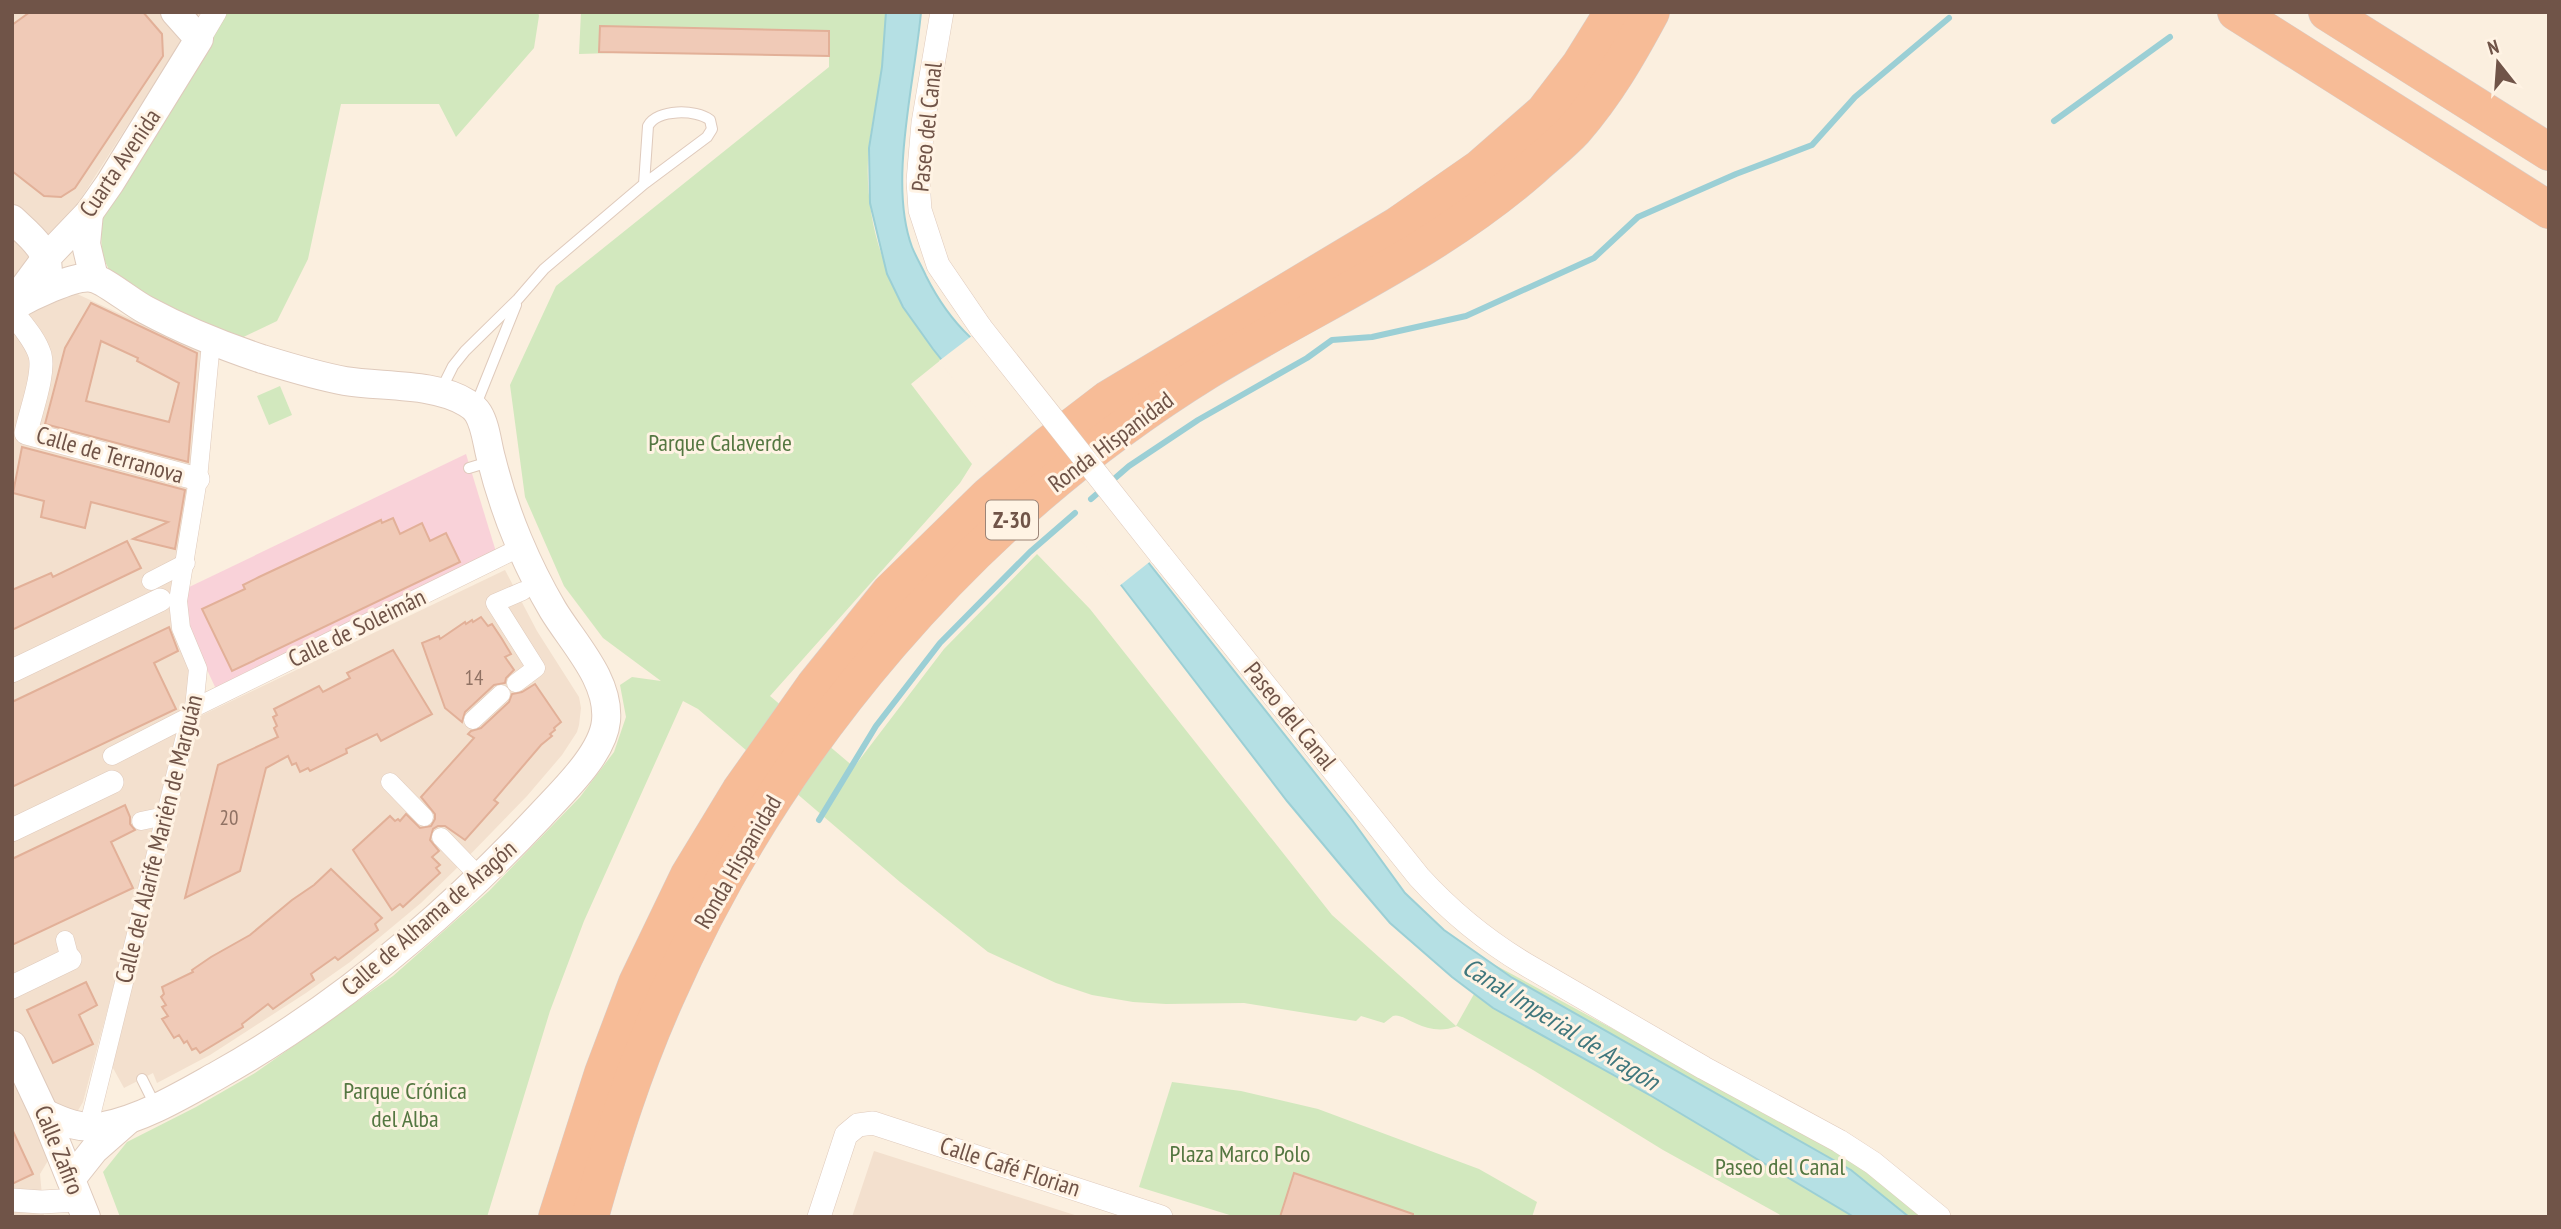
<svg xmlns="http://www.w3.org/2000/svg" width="2561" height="1229" font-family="'PT Sans Narrow',sans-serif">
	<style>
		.residential { fill: #f3e0ce }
		.medical { fill: #f9d2d9 }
		.green { fill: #d2e8be }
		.water { fill: #b5e0e4; stroke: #9bcfd5; stroke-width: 2 }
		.pier { fill: #fbefdf }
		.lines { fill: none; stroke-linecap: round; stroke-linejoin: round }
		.stream { stroke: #9bcfd5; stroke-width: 6 }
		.building { fill: #f0cab7; stroke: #e2b098; stroke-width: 2; fill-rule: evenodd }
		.service-casing { stroke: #dfcabc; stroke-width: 12 }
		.pedestrian-casing { stroke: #dfcabc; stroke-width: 19 }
		.minor-casing { stroke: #dfcabc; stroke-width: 24 }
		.tertiary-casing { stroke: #dfcabc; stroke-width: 30 }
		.trunk-casing { stroke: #d7cfcc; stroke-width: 38 }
		.service { stroke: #fff; stroke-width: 10 }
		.pedestrian { stroke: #fff; stroke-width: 18 }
		.minor { stroke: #fff; stroke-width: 23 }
		.tertiary { stroke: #fff; stroke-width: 28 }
		.trunk { stroke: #f7bc97; stroke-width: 37 }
		.minor-bridge-casing { stroke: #dfcabc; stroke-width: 24; stroke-linecap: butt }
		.minor-bridge { stroke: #fff; stroke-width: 23 }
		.labels { text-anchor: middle; stroke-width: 6; stroke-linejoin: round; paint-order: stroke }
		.number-label { font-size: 21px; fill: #907264 }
		.shield { fill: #fff3e4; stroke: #9b8477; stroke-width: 2 }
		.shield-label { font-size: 23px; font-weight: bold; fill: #705448 }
		.street-label { font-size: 24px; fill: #705448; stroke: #fff3e4 }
		.park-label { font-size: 24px; fill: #547741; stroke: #fff3e4 }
		.water-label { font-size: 26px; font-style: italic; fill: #3f777d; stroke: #fff3e4 }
	</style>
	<rect width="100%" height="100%" fill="#fbefdf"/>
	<g class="residential">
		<polygon points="12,12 200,12 64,225 59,238 64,281 75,293 203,352 186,553 170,615 192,670 188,705 83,1102 40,1174 44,1217 12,1217"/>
		<polygon points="505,570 537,631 579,697 581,708 579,725 577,732 562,755 527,796 461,864 421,903 350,962 306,993 210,1055 157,1083 153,1073 124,1088 108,1059 194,719"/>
		<polygon points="874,1151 1081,1217 852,1217"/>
	</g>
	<polygon class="medical" points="466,454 497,555 216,689 181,614 185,589"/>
	<g class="green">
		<polygon points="224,12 538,12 539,16 534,48 456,137 439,104 341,104 308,259 277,321 235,341 113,278 102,255 101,232 103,210"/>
		<path d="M581,12H886C885,30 884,48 882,66C879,93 872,119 869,146C861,223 891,302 942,359L911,384L972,464L960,483L770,696L854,767L944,649L1037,554L1090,609L1332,915L1456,1026L1474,994L1495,965L1849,1157L1922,1217H1784L1663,1150L1533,1070L1457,1026C1426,1039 1403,1011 1393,1016C1390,1018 1387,1021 1384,1023L1361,1016L1356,1021L1244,1003L1166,1004L1133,1002L1092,995L1056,983L988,952L900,882L698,709L683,701L584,921L550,1011L487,1217H120L103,1172L127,1142L196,1107L255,1073L393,976L489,891L580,797L614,752L626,717L620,685L632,677L661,681L603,638L564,586L525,497L510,385L556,286L829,67V56L646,52L579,54Z"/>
		<polygon points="280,386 292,415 269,425 257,396"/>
		<polygon points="1172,1082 1241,1091 1318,1109 1479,1169 1537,1202 1532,1217 1236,1217 1139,1187"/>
	</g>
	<path class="water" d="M886,12H921C915,81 888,183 912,247C916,257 922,267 926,276C938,300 951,319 970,337L1352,820L1405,893L1444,930L1511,977L1851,1170L1909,1217H1854L1653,1097L1493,1008L1452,977L1390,923L1343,868L1287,801L1121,585L933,349L903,307L887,274L870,203L869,148L882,67Z"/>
	<polygon class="pier" points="973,335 1152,560 1118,587 939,361"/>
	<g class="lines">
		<g class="stream">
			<polyline points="2054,121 2170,37"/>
			<polyline points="1091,499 1129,466 1198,420 1307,358 1332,340 1372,337 1466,316 1594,258 1638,217 1736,174 1812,145 1855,97 1949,18"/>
			<polyline points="819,820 876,726 940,643 1030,552 1075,513"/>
		</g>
	</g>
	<g class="building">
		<polygon points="30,12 143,12 162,34 163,56 75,188 61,197 44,196 12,171 12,25"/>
		<polygon points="600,26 829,31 829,56 599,52"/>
		<path d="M91,303L197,353L188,462L45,424L65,348ZM101,341L138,358L137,361L179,383L169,422L86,401Z"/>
		<polygon points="22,447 185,490 175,549 133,539 168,522 91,502 85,528 41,517 44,501 13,493"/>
		<polygon points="393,518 400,534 422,523 430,541 446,533 460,562 232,671 202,609 245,589 243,585 259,577 381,520 382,523"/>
		<polygon points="127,541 141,568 12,630 12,590 51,573 53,577"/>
		<polygon points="481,617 488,626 492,624 502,639 511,654 505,657 514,670 506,678 505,683 494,685 465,712 462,722 445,708 422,643 439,636 440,639 465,622 466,624 472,620 473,622"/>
		<polygon points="169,627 178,651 154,663 176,709 12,787 12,702"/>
		<polygon points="393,650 432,714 381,741 377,734 346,749 347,753 310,771 308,768 300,772 296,763 292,765 288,756 266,768 240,871 185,898 218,765 278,737 274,728 277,726 273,717 277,715 274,709 319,686 323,692 350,678 347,673"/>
		<polygon points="535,684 561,722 554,728 555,730 550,734 552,736 541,745 494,800 498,803 465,840 445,826 438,826 433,829 430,840 439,851 432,857 440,865 436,868 440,873 403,907 400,904 392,910 353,850 390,816 395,821 398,819 400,821 406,814 420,828 431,826 435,819 435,814 421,797 474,738 468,734 471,731 481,728 509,702 512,694 522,692"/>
		<polygon points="125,805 130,817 130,824 135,830 111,842 133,888 12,945 12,859"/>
		<polygon points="331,869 382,918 375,924 378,930 338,960 335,957 311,974 314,980 273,1009 268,1004 242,1024 243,1027 200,1053 196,1048 192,1050 187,1041 184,1043 179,1035 174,1038 162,1019 168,1016 162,1007 166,1005 161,997 164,994 162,987 193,972 192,970 211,957 250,935 292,900 314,885"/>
		<polygon points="86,982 97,1005 79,1015 93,1044 53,1063 27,1010"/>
		<polygon points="12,1129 33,1174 12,1184"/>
		<polygon points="1294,1173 1413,1214 1413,1217 1280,1217"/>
	</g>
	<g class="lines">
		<defs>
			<g id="service">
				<path d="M440,392L453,366L465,351L518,299L544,269L644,184L707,137L712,129L710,120C696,109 657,109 648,126L644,184"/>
				<polyline points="475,407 516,305"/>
				<polyline points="469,468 492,461"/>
				<polyline points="142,1079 156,1107"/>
			</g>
			<g id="pedestrian">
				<polyline points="151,581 186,563"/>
				<polyline points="516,683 536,668 495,603 523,591"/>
				<polyline points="194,708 521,547"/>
				<polyline points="473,720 501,694"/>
				<polyline points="112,756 190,716"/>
				<polyline points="390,782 424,817"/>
				<polyline points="141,821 165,816"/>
				<polyline points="441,837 470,867"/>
				<polyline points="65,940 70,959"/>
				<polyline points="88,1128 190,716 194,708 198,669 181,628 178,601 198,479 211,343"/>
			</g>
			<g id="minor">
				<polyline points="942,12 923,123 918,181 920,210 938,265 981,328"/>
				<polyline points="199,39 215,12"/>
				<path d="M12,312C22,325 35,339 40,355C45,374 30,413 26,433L198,479"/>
				<path d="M1160,554L1419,877C1450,911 1485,940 1525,964L1704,1068L1839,1141L1873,1163L1939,1217"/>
				<polyline points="12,671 160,600"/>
				<polyline points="12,830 112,782"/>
				<polyline points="12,987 70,959"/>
				<polyline points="12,1200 41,1202 80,1200"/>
				<polyline points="819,1217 846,1135 858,1125 873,1123 1161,1217"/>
			</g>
			<g id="tertiary">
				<polyline points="89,213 86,244 94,278"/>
				<path d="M12,219C29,235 50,250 48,276"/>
				<polyline points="12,304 46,258 89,213 110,183 199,39 175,12"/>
				<path d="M12,307C28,298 75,274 93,278C106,281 132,303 146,310C185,331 220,345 262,359C288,367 317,376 345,381C382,387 436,383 467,403C472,406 475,408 478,413C486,426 487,444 491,458C498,486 507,514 518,540C528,564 540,588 553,610C573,643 610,680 606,721C603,754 562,792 540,816C445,917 339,1007 218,1075C182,1095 144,1118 104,1126C81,1130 63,1122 44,1113"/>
				<polyline points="12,1045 44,1113 86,1217"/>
				<polyline points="71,1179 94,1150 127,1121"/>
			</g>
			<g id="trunk">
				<polyline points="2236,12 2549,210"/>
				<polyline points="2327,12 2549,152"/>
				<polyline points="557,1217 603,1073 637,983 689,875 740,791 815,685 890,592 988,496 1048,445 1108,399 1398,225 1480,168 1544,112 1580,65 1613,12"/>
				<path d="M590,1217C611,1142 634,1068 666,997C777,744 971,517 1207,371C1315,305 1435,253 1531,169C1545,156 1561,144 1574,130C1606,93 1628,55 1651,12"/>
			</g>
		</defs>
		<use href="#service" class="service-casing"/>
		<use href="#pedestrian" class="pedestrian-casing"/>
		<use href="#minor" class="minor-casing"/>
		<use href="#tertiary" class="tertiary-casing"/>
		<use href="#trunk" class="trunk-casing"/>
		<use href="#service" class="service"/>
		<use href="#pedestrian" class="pedestrian"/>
		<use href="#minor" class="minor"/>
		<use href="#tertiary" class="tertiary"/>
		<use href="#trunk" class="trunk"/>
		<defs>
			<polyline id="minor-bridge" points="981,328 1160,554"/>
		</defs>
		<use href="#minor-bridge" class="minor-bridge-casing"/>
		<use href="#minor-bridge" class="minor-bridge"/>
	</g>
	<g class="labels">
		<g class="number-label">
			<text x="474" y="685">14</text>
			<text x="229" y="825">20</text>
		</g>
		<rect class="shield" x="986" y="500.5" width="52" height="39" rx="5"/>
		<g class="shield-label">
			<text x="1012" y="528">Z-30</text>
		</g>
		<g class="street-label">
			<text transform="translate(927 127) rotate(-84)" y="8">Paseo del Canal</text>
			<text transform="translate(120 163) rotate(-56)" y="8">Cuarta Avenida</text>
			<text transform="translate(1111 442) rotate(-37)" y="8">Ronda Hispanidad</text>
			<text transform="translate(110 455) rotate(16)" y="8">Calle de Terranova</text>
			<text transform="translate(357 628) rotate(-26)" y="8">Calle de Soleimán</text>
			<text transform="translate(1290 716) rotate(51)" y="8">Paseo del Canal</text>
			<text transform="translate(159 839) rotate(-76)" y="8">Calle del Alarife Marién de Marguán</text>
			<text transform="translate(738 862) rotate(-60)" y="8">Ronda Hispanidad</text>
			<text transform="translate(429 918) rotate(-41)" y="8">Calle de Alhama de Aragón</text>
			<text transform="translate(59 1150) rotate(68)" y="8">Calle Zafiro</text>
			<text transform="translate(1010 1167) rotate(18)" y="8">Calle Café Florian</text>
		</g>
		<g class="park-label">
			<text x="720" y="451">Parque Calaverde</text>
			<text x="405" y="1099">Parque Crónica<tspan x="405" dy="28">del Alba</tspan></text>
			<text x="1240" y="1162">Plaza Marco Polo</text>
			<text x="1780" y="1175">Paseo del Canal</text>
		</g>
		<g class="water-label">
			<text transform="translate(1561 1024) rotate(32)" y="9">Canal Imperial de Aragón</text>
		</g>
	</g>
	<rect width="2561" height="1229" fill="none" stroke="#705448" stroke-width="28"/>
	<g transform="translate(2498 63) rotate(343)" stroke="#fff3e4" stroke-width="5" paint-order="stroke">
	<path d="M0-5L12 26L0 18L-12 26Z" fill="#705448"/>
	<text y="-10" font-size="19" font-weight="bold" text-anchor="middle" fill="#705448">N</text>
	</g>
</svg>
